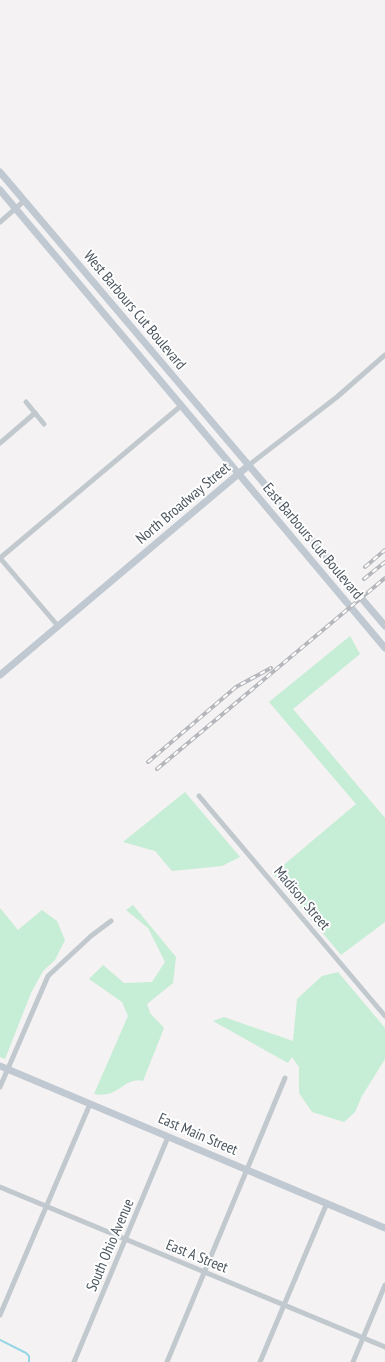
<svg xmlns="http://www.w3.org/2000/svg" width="385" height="1362" font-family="'PT Sans Narrow',sans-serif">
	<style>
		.green { fill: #c6edd5 }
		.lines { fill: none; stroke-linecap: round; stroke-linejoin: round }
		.stream { stroke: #97d6e5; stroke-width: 2 }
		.street { stroke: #c1c9cf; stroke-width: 5 }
		.secondary { stroke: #c0c9d2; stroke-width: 7 }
		.rail-casing { stroke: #b5b7bc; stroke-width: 4 }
		.rail { stroke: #fff; stroke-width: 2; stroke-dasharray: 5.5; stroke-linecap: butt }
		.labels { text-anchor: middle; stroke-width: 4; stroke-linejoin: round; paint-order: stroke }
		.street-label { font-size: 15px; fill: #4b555e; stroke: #fff }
	</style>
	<rect width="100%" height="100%" fill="#f4f2f2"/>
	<g class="green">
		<polygon points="350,636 360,654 293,709 385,818 385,922 341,955 273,874 356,804 269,702"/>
		<polygon points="185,792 240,857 222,866 172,871 155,851 123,842"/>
		<path d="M133,905L176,957L173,983L147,1004L150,1013L164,1028L143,1081C130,1077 123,1088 111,1093C105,1095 100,1095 94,1094L128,1016L122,1002L89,979L103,965L124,983L152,982L165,962L148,928L126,910Z"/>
		<polygon points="0,908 18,930 42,910 57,921 65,940 55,960 43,971 31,993 5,1059 0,1057"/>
		<polygon points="338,972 385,1028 385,1059 362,1096 355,1112 344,1122 312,1112 299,1093 299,1067 292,1057 288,1063 213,1021 224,1017 293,1041 297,999 322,976"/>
	</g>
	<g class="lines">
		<polyline class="stream" points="0,1340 26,1353 29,1356 29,1362"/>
		<g class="street">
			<polyline points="0,222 24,201"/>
			<polyline points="26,402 44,424"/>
			<polyline points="0,443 35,413"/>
			<polyline points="249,465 337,397 385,355"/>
			<polyline points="0,558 182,405"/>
			<polyline points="0,558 58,626"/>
			<polyline points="199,796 385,1016"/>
			<polyline points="0,1087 48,976 91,936 111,921"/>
			<polyline points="0,1187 385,1347"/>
			<polyline points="0,1315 90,1104"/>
			<polyline points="74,1362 168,1137"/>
			<polyline points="167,1362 285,1078"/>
			<polyline points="260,1362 327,1203"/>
			<polyline points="353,1362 385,1285"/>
		</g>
		<g class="secondary">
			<polyline points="0,172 385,626"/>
			<polyline points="0,190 385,648"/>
			<polyline points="0,675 249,465"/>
			<polyline points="0,1066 385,1228"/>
		</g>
		<defs>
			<g id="rail">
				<polyline points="365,567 385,550"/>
				<polyline points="364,579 385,562"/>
				<polyline points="148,762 236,687 271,668"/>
				<polyline points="157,769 385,578"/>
			</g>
		</defs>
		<use href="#rail" class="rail-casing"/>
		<use href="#rail" class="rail"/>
	</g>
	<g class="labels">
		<g class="street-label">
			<text transform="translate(135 310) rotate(50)" y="5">West Barbours Cut Boulevard</text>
			<text transform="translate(183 503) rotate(-40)" y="5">North Broadway Street</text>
			<text transform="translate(313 541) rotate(50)" y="5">East Barbours Cut Boulevard</text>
			<text transform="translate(302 898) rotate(50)" y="5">Madison Street</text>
			<text transform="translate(198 1134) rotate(23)" y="5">East Main Street</text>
			<text transform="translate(110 1245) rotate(-67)" y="5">South Ohio Avenue</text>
			<text transform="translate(197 1256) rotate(22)" y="5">East A Street</text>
		</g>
	</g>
</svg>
